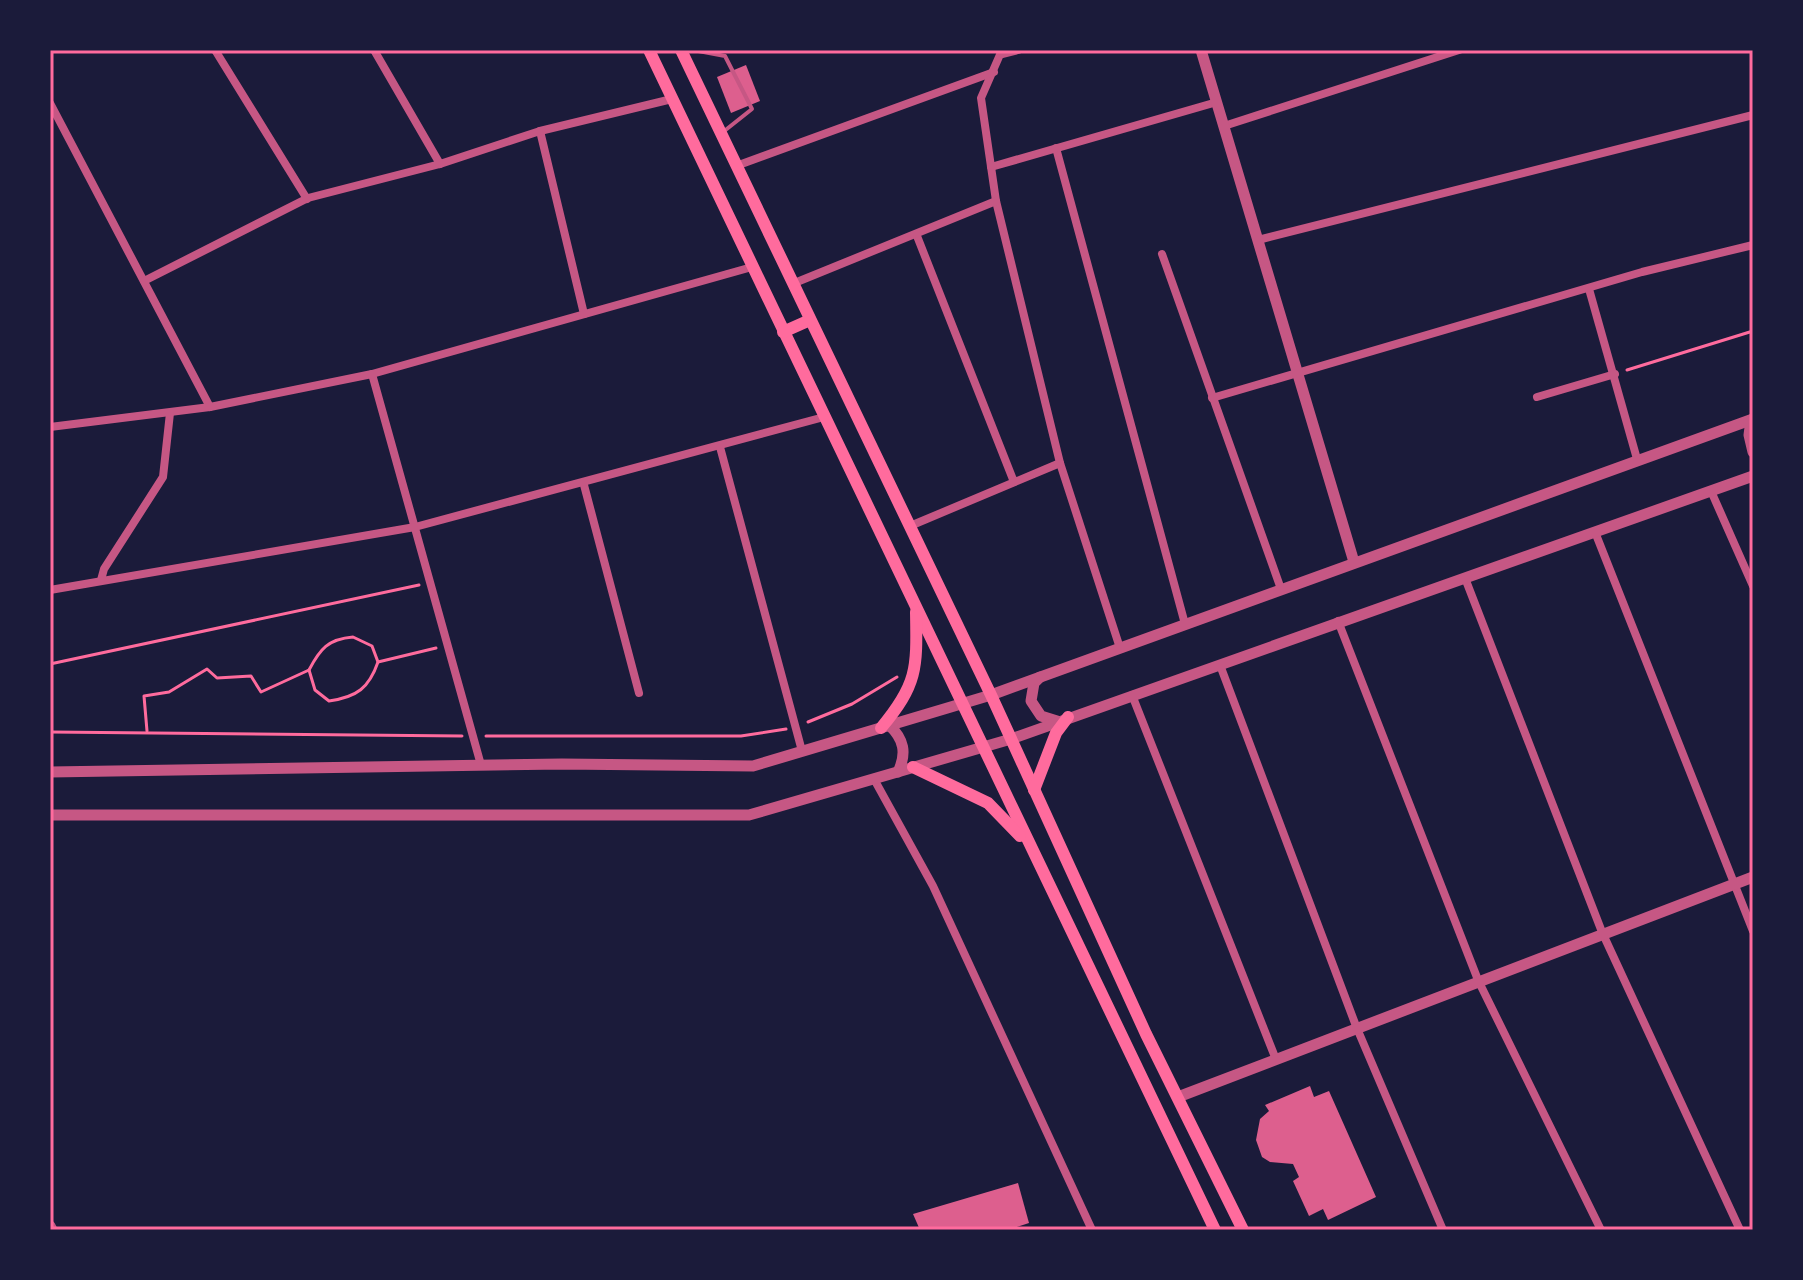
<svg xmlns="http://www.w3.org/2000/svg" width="1803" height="1280" font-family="Montserrat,sans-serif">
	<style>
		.building { fill: #dd5f8e }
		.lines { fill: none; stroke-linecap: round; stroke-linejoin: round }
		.path { stroke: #ff6b9d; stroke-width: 3 }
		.service { stroke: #c65784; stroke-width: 4 }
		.minor { stroke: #c65784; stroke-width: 8 }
		.tertiary { stroke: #c65784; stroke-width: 11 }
		.secondary { stroke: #ff6b9d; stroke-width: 12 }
		.neatline { fill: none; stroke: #ff6b9d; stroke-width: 3 }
	</style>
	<rect width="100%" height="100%" fill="#1b1b3a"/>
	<g class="building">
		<polygon points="746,65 760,101 731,113 717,77"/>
		<polygon points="1310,1086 1314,1097 1329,1091 1376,1197 1328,1220 1323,1209 1309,1216 1293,1181 1299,1177 1293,1164 1270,1162 1262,1157 1256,1140 1260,1119 1269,1111 1265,1105"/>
		<polygon points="1018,1183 1029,1223 1008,1230 920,1230 913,1214"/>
	</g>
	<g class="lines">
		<g class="path">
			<polyline points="1627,370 1753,331"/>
			<path d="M353,637L372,646L378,662C369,688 357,697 329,701L315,690L309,670C320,649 328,639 353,637Z"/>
			<polyline points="378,662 436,648"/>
			<polyline points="50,664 419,585"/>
			<polyline points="808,722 852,704 897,677"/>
			<polyline points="147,731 144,696 169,692 207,669 217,678 251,676 261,692 309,670"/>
			<polyline points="50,732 462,736"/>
			<polyline points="486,736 741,736 786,729"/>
		</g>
		<polyline class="service" points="693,50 725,56 752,109 723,132"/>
		<g class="minor">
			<polyline points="215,50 307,199"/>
			<polyline points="374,50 440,164"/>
			<polyline points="1002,50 981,98 996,201 1060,463 1120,648"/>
			<polyline points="1003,54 1018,50"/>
			<polyline points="50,103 210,407"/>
			<polyline points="1224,126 1459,50"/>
			<polyline points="540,131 584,314"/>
			<polyline points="1056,148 1185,624"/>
			<polyline points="736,166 994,72"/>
			<polyline points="991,167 1217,102"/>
			<polyline points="917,236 1014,482"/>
			<polyline points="1258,240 1753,115"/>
			<polyline points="1162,254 1281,589"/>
			<polyline points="144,281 308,198 440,164 540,131 672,99"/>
			<polyline points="792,284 996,201"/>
			<polyline points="1589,289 1637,459"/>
			<polyline points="372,374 481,765"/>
			<polyline points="1537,397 1615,374"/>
			<polyline points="1212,398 1642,272 1753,245"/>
			<polyline points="50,427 210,407 372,374 752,267"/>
			<polyline points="720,447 802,751"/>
			<polyline points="584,485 639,693"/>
			<polyline points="1711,491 1753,586"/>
			<polyline points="910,526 1060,463"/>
			<polyline points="1595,532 1753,931"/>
			<polyline points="1465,578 1602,932 1740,1230"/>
			<polyline points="101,580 104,569 163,477 170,413"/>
			<polyline points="50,590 415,527 824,417"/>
			<polyline points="1338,621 1478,980 1601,1230"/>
			<polyline points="1220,665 1356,1026 1443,1230"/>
			<polyline points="1132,695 1275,1057"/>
			<polyline points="874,779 933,886 1092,1230"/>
		</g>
		<g class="tertiary">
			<polyline points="1201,50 1354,562"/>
			<polyline points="1751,420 1749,435 1753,452"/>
			<polyline points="1040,677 1034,683 1031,701 1041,716 1057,721"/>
			<path d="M889,725C904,739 907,753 898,772"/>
			<polyline points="50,772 562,764 753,766 991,695 1753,419"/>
			<polyline points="50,815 749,815 1011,739 1753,476"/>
			<polyline points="1178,1097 1753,877"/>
			<polyline points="50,1226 52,1230"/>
		</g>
		<g class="secondary">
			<polyline points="649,50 1215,1230"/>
			<polyline points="681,50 991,695 1146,1034 1243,1230"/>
			<polyline points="783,332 810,320"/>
			<path d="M881,728C918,684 917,668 916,612"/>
			<polyline points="913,767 988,803 1020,836"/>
			<polyline points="1034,790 1056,733 1068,717"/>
		</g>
	</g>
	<rect width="1803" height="1280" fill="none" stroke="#1b1b3a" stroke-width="104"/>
	<rect x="52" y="52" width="1699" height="1176" class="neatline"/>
</svg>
